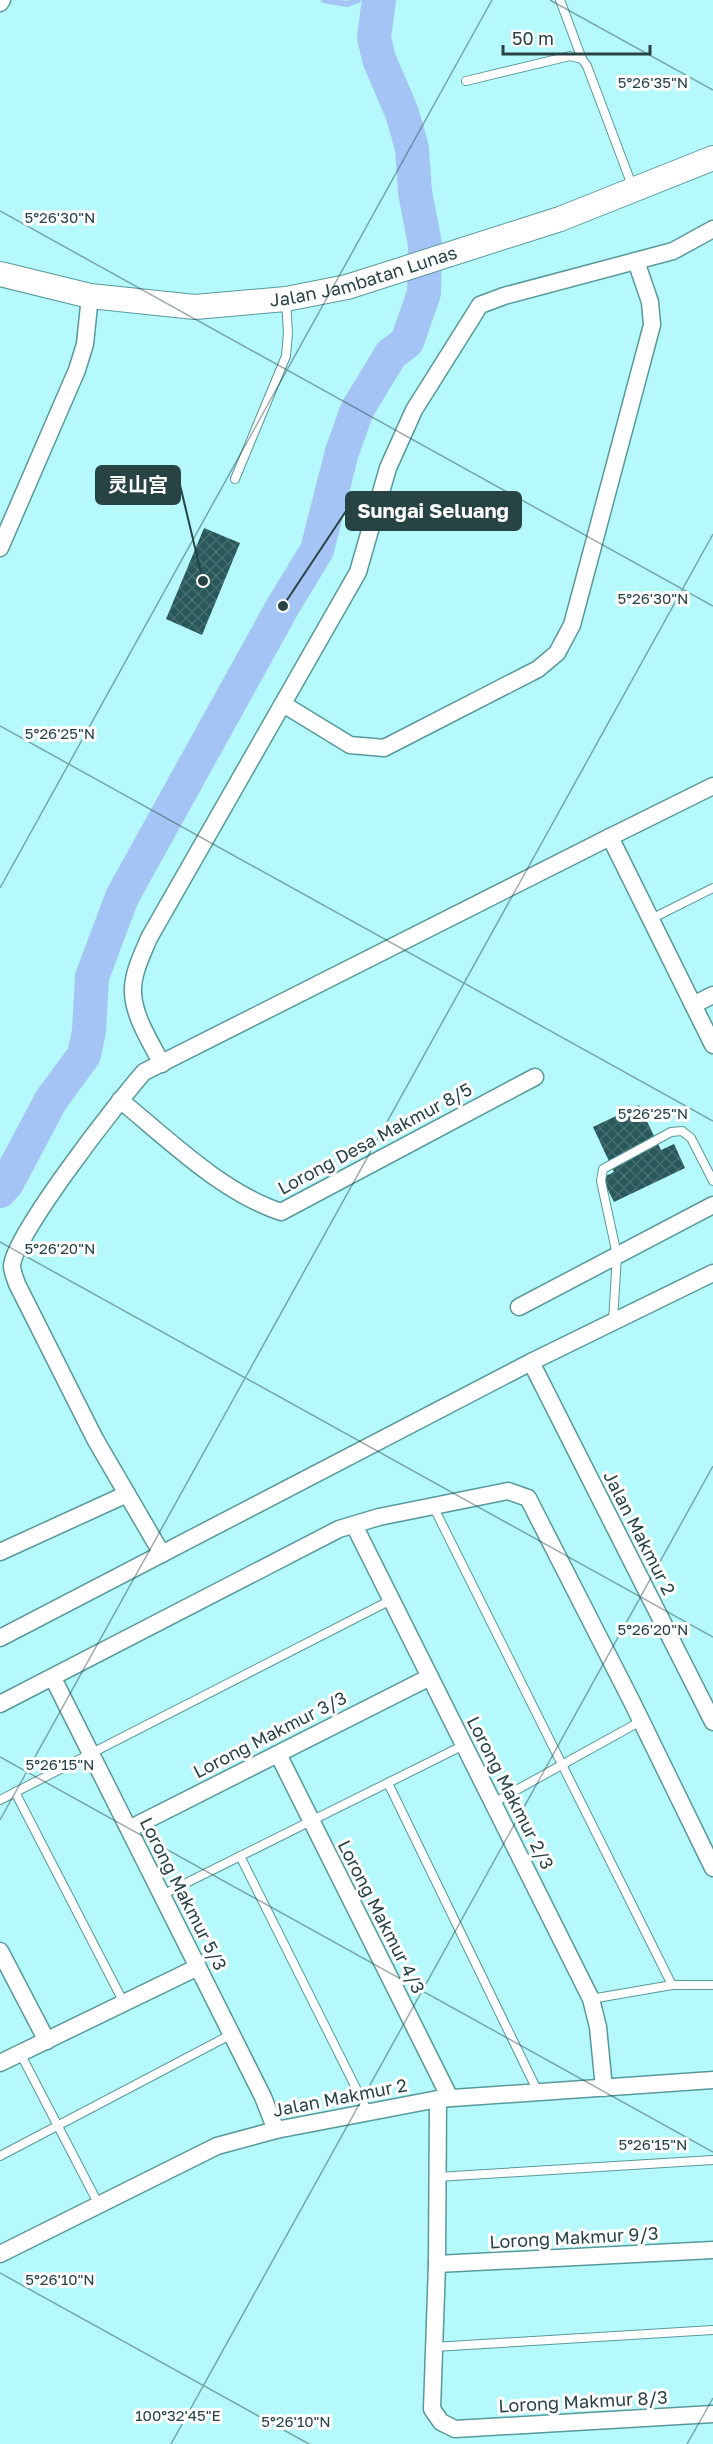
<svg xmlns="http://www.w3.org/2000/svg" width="713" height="2444" font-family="'Golos Text','Noto Sans SC',sans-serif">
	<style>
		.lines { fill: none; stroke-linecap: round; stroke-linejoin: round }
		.stream { stroke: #a5c4f6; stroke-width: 6 }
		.river { stroke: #a5c4f6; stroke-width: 34 }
		.building { fill: url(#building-cross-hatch) }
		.lane-casing { stroke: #58999b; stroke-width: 10 }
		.street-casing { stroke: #58999b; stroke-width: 19 }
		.secondary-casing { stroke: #58999b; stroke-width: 26 }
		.lane { stroke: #fff; stroke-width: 8 }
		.street { stroke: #fff; stroke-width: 16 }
		.secondary { stroke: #fff; stroke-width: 24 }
		.ticks { fill: none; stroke: #274344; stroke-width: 1.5; stroke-opacity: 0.45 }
		.labels { text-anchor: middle; stroke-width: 6; stroke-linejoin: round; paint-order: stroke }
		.street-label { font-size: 18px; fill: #274344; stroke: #fff }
		.ticks-label { font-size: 15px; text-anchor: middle; fill: #274344; stroke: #fff; stroke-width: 6; stroke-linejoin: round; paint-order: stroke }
		.leader { fill: none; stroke: #274344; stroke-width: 2 }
		.callout-dot { fill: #274344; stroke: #fff; stroke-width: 2 }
		.callout { fill: #274344; stroke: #274344; stroke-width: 2 }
		.callout-label { font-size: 20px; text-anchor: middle; font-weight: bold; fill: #fff }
	</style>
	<defs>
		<pattern id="building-cross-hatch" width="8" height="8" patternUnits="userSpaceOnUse" patternTransform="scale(1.5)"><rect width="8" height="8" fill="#28585a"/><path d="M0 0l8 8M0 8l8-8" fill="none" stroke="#466e70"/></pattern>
	</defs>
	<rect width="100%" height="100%" fill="#b6f9fc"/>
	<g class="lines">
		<polyline class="stream" points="324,0 347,4 358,0"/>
		<polyline class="river" points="0,1191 7,1183 51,1100 84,1055 89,1031 92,977 122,897 283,606 317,550 342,452 357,410 391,354 407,342 424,293 425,244 415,192 412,148 402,113 379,59 374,37 379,0"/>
	</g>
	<g class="building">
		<polygon points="204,528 240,543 202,635 166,619"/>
		<polygon points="639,1105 661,1150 674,1144 685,1168 614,1202 602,1178 614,1172 593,1127"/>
	</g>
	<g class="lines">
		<defs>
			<g id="lane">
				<polyline points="560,0 582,59"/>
				<polyline points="466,81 570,56 582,59 587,66 633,188"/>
				<polyline points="235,479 286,356 288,333 286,300"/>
				<polyline points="651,919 713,888"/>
				<polyline points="613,1321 617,1255 601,1181 603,1169 671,1132 682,1131 691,1138 713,1181"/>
				<polyline points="433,1506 672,1985"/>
				<polyline points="388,1783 538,2092"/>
				<polyline points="15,1792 124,2003"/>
				<polyline points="0,1800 391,1600"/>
				<polyline points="493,1803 641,1721"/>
				<polyline points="240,1856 368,2112"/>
				<polyline points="162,1895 464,1745"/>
				<polyline points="591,1999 672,1985 713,1985"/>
				<polyline points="20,2053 99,2205"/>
				<polyline points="0,2156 232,2034"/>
				<polyline points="437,2177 713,2160"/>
				<polyline points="434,2347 713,2330"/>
			</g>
			<g id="street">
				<polyline points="0,3 2,0"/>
				<polyline points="0,548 77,370 85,344 90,296"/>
				<polyline points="283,704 350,745 384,748 538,669 557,653 572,625 652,325 650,302 636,261"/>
				<polyline points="713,786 610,837 713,1045"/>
				<polyline points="693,1005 713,995"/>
				<path d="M162,1064C151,1043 134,1017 133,993C132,974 142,955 149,938L358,572L388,468L414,410L480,305L504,296L673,251L713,229"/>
				<path d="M120,1100C168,1139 221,1192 281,1212L535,1077"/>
				<polyline points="519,1307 713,1205"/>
				<polyline points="531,1362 713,1722"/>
				<polyline points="354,1525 591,1999 598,2027 604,2088"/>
				<polyline points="0,1552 127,1494"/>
				<path d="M162,1554L95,1439L17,1284C15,1278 12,1271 12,1266C13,1236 120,1099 144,1072L610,837"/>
				<polyline points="0,1638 531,1362 713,1273"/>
				<polyline points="53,1678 263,2097 276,2130"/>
				<polyline points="0,1704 339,1529 379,1517 508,1491 528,1498 631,1700 713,1868"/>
				<polyline points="278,1754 450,2098"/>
				<polyline points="129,1829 430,1677"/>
				<polyline points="0,1951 47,2041"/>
				<polyline points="0,2063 198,1967"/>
				<polyline points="438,2099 437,2264 432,2409 441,2422 455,2429 713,2414"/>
				<polyline points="0,2254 217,2146 276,2130 438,2099 713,2080"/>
				<polyline points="437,2264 713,2250"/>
			</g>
			<g id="secondary">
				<path id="s1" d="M0,274L90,296L195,307L286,299L347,287L560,219L713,158"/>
			</g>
		</defs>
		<use href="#lane" class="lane-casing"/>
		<use href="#street" class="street-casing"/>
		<use href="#secondary" class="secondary-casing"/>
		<use href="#lane" class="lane"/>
		<use href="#street" class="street"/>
		<use href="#secondary" class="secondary"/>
	</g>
	<path class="ticks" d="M550,0L713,90M0,211L713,606M0,726L713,1121M0,888L492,0M0,1242L713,1637M0,1757L713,2152M0,1820L713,534M0,2273L309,2444M171,2444L713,1466M687,2444L713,2398"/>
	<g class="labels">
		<g class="street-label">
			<text dy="6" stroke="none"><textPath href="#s1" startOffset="370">Jalan Jambatan Lunas</textPath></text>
			<text transform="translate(375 1139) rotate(-28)" y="6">Lorong Desa Makmur 8/5</text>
			<text transform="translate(639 1533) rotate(63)" y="6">Jalan Makmur 2</text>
			<text transform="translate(270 1735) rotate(-27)" y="6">Lorong Makmur 3/3</text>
			<text transform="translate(510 1793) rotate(63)" y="6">Lorong Makmur 2/3</text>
			<text transform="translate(183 1894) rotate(63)" y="6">Lorong Makmur 5/3</text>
			<text transform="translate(381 1917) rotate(63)" y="6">Lorong Makmur 4/3</text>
			<text transform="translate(340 2098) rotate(-11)" y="6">Jalan Makmur 2</text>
			<text transform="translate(574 2238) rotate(-3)" y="6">Lorong Makmur 9/3</text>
			<text transform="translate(583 2402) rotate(-3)" y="6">Lorong Makmur 8/3</text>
		</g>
	</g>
	<g class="ticks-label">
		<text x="653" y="88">5°26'35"N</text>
		<text x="60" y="223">5°26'30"N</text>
		<text x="653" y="604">5°26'30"N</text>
		<text x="60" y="739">5°26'25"N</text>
		<text x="653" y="1119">5°26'25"N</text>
		<text x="60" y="1254">5°26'20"N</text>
		<text x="653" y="1635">5°26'20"N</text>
		<text x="60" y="1770">5°26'15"N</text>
		<text x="653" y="2150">5°26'15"N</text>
		<text x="60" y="2285">5°26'10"N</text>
		<text x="178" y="2421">100°32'45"E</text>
		<text x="296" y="2427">5°26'10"N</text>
	</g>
	<path class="leader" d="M203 581L180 485M283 606L346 511"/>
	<g class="callout-dot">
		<circle cx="203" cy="581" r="6"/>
		<circle cx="283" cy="606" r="6"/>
	</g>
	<g class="callout">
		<rect x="96" y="466" width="84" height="38" rx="6"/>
		<rect x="346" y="492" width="175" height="38" rx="6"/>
	</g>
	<g class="callout-label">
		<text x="138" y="492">灵山宫</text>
		<text x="433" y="518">Sungai Seluang</text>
	</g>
	<path d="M503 45v9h147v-9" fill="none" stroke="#274344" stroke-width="3"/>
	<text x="512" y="45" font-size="18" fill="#274344" stroke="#ffffff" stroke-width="4.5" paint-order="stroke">50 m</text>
</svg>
